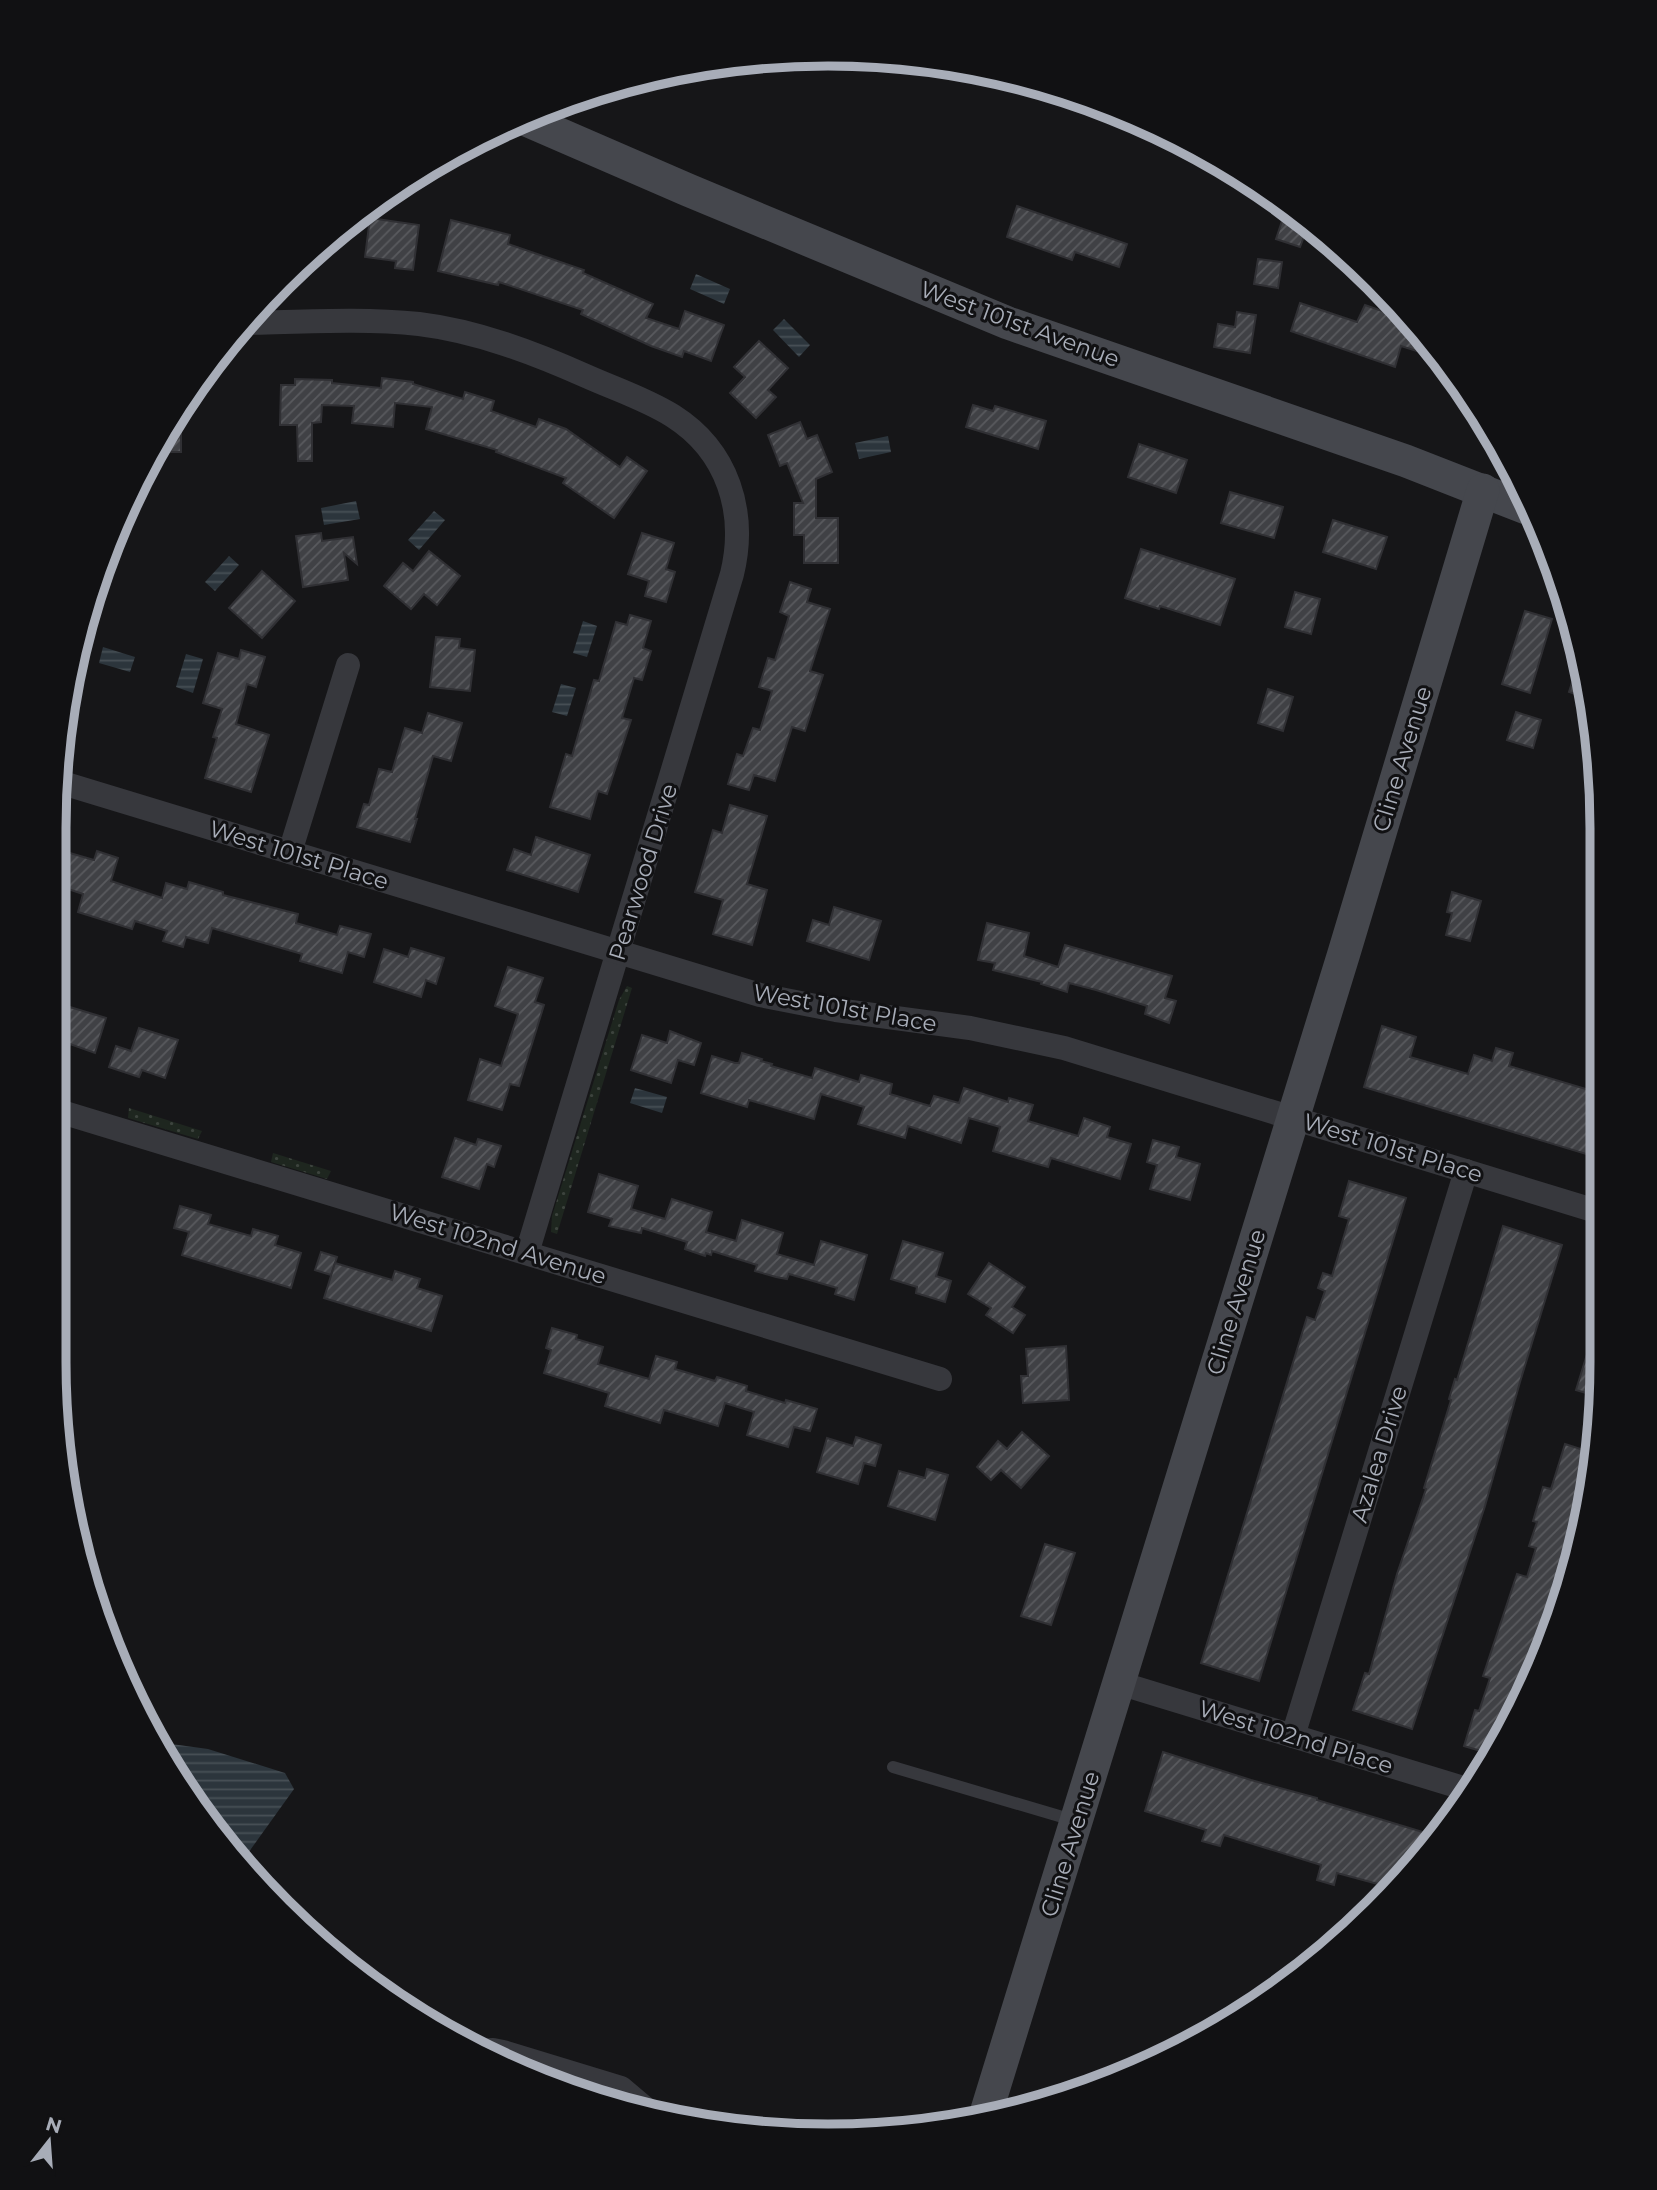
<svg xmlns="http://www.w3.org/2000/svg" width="1657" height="2190" font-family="Montserrat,sans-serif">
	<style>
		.green { fill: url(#green-dots) }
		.water { fill: url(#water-rules) }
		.building { fill: url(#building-hatch); stroke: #303034; stroke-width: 2 }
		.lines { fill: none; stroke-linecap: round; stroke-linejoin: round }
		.lane { stroke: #37383d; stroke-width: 12 }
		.street { stroke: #37383d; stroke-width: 24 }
		.secondary { stroke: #45474d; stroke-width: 33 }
		.labels { text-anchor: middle; stroke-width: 6; stroke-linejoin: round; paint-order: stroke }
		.street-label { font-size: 23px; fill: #a8adb8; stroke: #111113 }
		.rim { fill: none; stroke: #a8adb8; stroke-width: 9 }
	</style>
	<defs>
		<pattern id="green-dots" width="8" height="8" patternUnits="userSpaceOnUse" patternTransform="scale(1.75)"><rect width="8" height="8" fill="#1e261f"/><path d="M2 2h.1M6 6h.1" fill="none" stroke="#3c433d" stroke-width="1.8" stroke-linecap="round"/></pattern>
		<pattern id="water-rules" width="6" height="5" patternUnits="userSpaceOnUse" patternTransform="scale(1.75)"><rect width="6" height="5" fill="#2c353c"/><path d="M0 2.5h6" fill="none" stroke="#485056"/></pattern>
		<pattern id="building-hatch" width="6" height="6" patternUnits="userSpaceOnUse" patternTransform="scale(1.75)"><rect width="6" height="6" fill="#404145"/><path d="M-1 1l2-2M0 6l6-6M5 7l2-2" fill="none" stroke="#595a5e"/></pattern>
	</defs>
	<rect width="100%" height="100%" fill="#161618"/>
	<g class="green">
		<polygon points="627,986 632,988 557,1234 551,1232 552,1216 619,1000"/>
		<polygon points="129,1108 202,1131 198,1139 128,1118"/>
		<polygon points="273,1153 331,1171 327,1179 271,1162"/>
	</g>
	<g class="water">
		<polygon points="696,274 730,289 724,304 690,289"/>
		<polygon points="784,319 810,345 799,357 773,330"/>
		<polygon points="888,436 891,452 859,459 855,443"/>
		<polygon points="356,501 360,519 324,525 321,508"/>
		<polygon points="434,511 445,520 419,550 408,540"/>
		<polygon points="229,556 239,565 215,591 205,582"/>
		<polygon points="583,621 597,626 587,657 573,653"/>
		<polygon points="103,647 135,657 130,672 99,663"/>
		<polygon points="186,654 203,659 193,693 176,687"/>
		<polygon points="561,684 576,688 567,716 552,712"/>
		<polygon points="635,1088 667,1097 662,1113 630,1103"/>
		<polygon points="164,1743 208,1749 285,1773 294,1789 243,1860 168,1762"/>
	</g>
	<g class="building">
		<polygon points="1017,206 1127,244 1119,267 1075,252 1072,260 1007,237"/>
		<polygon points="370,218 419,225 413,270 395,268 396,261 365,257"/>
		<polygon points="1283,218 1308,226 1300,247 1276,239"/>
		<polygon points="451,220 510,235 508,244 584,270 583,273 653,304 646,318 679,329 685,311 724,325 711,361 684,351 682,357 651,346 581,314 583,310 499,282 498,285 438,271"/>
		<polygon points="1258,259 1282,262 1278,288 1254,284"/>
		<polygon points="1300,303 1357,322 1365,305 1408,320 1424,340 1420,352 1401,346 1395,367 1291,331"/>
		<polygon points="1237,312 1256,315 1250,353 1214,347 1218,324 1235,327"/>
		<polygon points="759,341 788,368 768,390 776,397 756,418 730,393 745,377 734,367"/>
		<polygon points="382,378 413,382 413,384 463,399 465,392 494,401 491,411 536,427 539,419 566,429 620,467 627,457 647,471 614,518 563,483 566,478 496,452 497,450 426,429 432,407 395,403 393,427 352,423 354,406 322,405 321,422 312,423 312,461 298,461 297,425 280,425 281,385 295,385 295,379 332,380 332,383 381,388"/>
		<polygon points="973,405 993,411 995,406 1046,421 1038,449 966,427"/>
		<polygon points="181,411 181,452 155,452"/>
		<polygon points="800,422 807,439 817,435 832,472 816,479 816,518 838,518 838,563 804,563 804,535 794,535 794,503 803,503 787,463 780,466 768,435"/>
		<polygon points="1139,444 1187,460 1176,493 1128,477"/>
		<polygon points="1230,492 1283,507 1274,538 1221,523"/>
		<polygon points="1333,520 1387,537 1376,569 1323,552"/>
		<polygon points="321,533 322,541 353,537 357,564 344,553 348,580 303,587 296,536"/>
		<polygon points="642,533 674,543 666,569 675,572 666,602 645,596 649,581 628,574"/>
		<polygon points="1141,549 1235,579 1220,625 1160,606 1159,609 1125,598"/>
		<polygon points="429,551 460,576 437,605 424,594 411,609 384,586 403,563 413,571"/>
		<polygon points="262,571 295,601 262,638 229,608"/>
		<polygon points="790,582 811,589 807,602 830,609 810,671 823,675 805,731 792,727 775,781 754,775 749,790 728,784 737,754 743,756 753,728 760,730 772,691 759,687 768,658 775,660 789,616 780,612"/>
		<polygon points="1295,592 1320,599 1311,634 1285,627"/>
		<polygon points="1525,611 1552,619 1530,693 1502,684"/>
		<polygon points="630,615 651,621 643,648 651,651 642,680 634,678 622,718 631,720 607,794 598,791 590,819 550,807 566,754 572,756 594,680 599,681 616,622 627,625"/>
		<polygon points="436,637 460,639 459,648 475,650 470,691 430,687"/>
		<polygon points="241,650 265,657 256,687 247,684 236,724 269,735 251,792 205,778 217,738 213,737 222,709 203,703 218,653 239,659"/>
		<polygon points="1580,658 1589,699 1569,692"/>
		<polygon points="1268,689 1293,697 1283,731 1258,723"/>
		<polygon points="1516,712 1541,720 1533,748 1507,740"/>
		<polygon points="428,713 462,723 451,761 433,756 415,819 417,819 410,842 357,827 364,804 369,805 379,769 392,772 405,728 422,733"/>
		<polygon points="730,805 767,816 747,884 767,890 752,945 713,934 723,900 695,892 713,830 722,833"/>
		<polygon points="536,837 590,855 578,892 507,870 514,849 531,855"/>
		<polygon points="56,849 94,860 97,851 118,858 111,881 162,898 166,883 187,889 189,882 223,892 223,895 298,914 296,923 337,935 340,926 371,934 364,957 348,952 342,973 300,961 302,954 212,928 208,943 186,937 183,947 163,941 167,931 135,921 132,929 78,912 83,894 56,885"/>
		<polygon points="1452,892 1481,901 1470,941 1446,935 1452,913 1447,912"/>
		<polygon points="834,907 881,921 869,960 807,941 813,920 829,925"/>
		<polygon points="987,923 1029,933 1024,956 1058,967 1065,945 1172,976 1165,998 1176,1001 1169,1023 1145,1014 1147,1006 1096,990 1069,983 1067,992 1041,984 1042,982 993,970 995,963 978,960"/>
		<polygon points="411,948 444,958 436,984 426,980 421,997 374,982 384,949 408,957"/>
		<polygon points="508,967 543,978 535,1002 544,1005 519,1086 510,1084 502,1110 468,1100 480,1059 501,1066 518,1014 495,1006"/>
		<polygon points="60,1004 106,1018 95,1053 70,1044 58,1079 55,1078 55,1019"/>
		<polygon points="1382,1026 1416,1037 1410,1057 1468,1074 1474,1055 1492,1061 1496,1048 1513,1053 1509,1066 1596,1092 1596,1157 1364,1087"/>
		<polygon points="139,1028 178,1040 165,1078 142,1070 139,1077 109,1067 116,1046 131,1051"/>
		<polygon points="670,1031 701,1043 694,1065 678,1060 671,1083 631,1070 642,1035 667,1043"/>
		<polygon points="742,1053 762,1059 761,1061 772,1064 771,1066 812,1078 815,1068 859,1082 861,1075 892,1084 890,1094 930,1106 934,1096 959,1103 964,1088 1008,1102 1009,1098 1033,1105 1028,1121 1078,1136 1084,1118 1110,1127 1107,1137 1131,1144 1120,1179 1051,1158 1048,1167 993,1151 1000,1127 969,1118 961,1143 908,1126 905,1138 858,1124 864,1107 821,1094 814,1119 749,1100 747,1107 701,1093 712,1056 735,1063 739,1063"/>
		<polygon points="455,1138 476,1145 478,1139 501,1146 494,1167 487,1164 479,1189 442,1177"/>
		<polygon points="1153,1140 1179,1147 1176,1157 1200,1164 1190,1200 1150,1189 1157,1165 1147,1162"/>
		<polygon points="599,1174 638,1186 631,1209 665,1219 672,1199 712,1212 706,1232 736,1241 742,1220 783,1233 777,1254 814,1265 821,1241 867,1255 854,1300 835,1294 837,1288 789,1274 787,1279 776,1277 755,1271 757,1265 712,1251 711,1255 706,1253 705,1256 685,1249 687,1242 642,1228 641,1233 609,1226 612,1219 588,1212"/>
		<polygon points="1349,1181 1406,1198 1259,1681 1201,1663 1307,1317 1315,1320 1325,1291 1318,1288 1323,1273 1332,1276 1349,1219 1339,1216"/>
		<polygon points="180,1206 211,1215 208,1224 251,1236 253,1229 278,1236 275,1245 301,1253 291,1288 182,1255 189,1232 174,1228"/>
		<polygon points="1503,1226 1562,1245 1520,1382 1485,1506 1412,1729 1353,1710 1365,1673 1369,1674 1397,1574 1426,1489 1424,1488 1451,1400 1449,1399 1455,1379 1457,1380"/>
		<polygon points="903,1241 943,1253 936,1276 951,1281 945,1302 916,1293 917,1287 891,1279"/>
		<polygon points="321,1252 337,1257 331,1275 315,1270"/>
		<polygon points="335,1263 392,1280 395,1271 420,1279 417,1288 442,1296 431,1331 324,1298"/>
		<polygon points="989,1263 1025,1287 1012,1307 1025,1315 1013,1333 986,1315 991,1308 968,1294"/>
		<polygon points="552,1328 577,1335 576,1339 603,1347 598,1364 649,1379 656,1356 677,1362 675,1369 715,1381 717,1377 747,1386 746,1391 785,1403 786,1400 817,1409 810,1431 794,1427 788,1447 747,1435 754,1412 725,1403 718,1426 664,1410 660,1423 605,1406 609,1393 544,1373 551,1350 546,1348"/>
		<polygon points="1592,1338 1596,1339 1596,1396 1576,1390"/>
		<polygon points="1066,1346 1069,1400 1023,1403 1021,1376 1028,1376 1026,1349"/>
		<polygon points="1022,1432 1049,1456 1021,1488 1001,1470 991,1480 977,1467 998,1441 1007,1449"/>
		<polygon points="856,1437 881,1445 875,1466 864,1463 858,1484 817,1472 827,1438 853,1446"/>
		<polygon points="1565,1444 1596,1454 1596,1463 1562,1611 1491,1754 1464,1746 1475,1710 1479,1711 1490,1678 1483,1676 1517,1574 1527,1577 1536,1548 1529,1546 1537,1522 1533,1521 1543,1487 1551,1489"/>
		<polygon points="927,1469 948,1475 935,1520 888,1506 899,1471 925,1478"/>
		<polygon points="1045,1544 1075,1553 1051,1625 1021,1616"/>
		<polygon points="1163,1752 1251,1780 1317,1798 1317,1800 1436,1836 1393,1888 1337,1873 1334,1885 1317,1880 1321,1865 1224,1835 1220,1846 1202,1841 1206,1830 1145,1811"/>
	</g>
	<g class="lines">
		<polyline class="lane" points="893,1767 1076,1821"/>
		<g class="street">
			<path d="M244,323C302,322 361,318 419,324C477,331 534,353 586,376C615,389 646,399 673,416C728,451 747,512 732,574L527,1253"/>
			<polyline points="56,781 760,995 836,1010 970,1028 1064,1048 1596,1211"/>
			<polyline points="290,852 348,665"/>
			<polyline points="55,1110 940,1379"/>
			<polyline points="1119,1683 1473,1791"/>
			<polyline points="1293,1736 1466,1171"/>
			<polyline points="478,2051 493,2050 503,2052 621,2088 647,2110"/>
		</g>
		<g class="secondary">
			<polyline points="522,118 688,190 1008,323 1406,461 1526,508"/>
			<polyline points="986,2113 1344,953 1483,490"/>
		</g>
	</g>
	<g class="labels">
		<g class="street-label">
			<text transform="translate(1020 324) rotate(20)" y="8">West 101st Avenue</text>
			<text transform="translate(1402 759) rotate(-73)" y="8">Cline Avenue</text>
			<text transform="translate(299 855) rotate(17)" y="8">West 101st Place</text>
			<text transform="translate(643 872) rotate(-73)" y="8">Pearwood Drive</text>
			<text transform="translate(845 1008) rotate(10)" y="8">West 101st Place</text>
			<text transform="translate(1393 1148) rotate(17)" y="8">West 101st Place</text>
			<text transform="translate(498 1244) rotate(17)" y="8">West 102nd Avenue</text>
			<text transform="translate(1236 1302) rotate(-73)" y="8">Cline Avenue</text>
			<text transform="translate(1379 1454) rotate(-73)" y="8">Azalea Drive</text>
			<text transform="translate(1296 1737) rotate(17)" y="8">West 102nd Place</text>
			<text transform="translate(1070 1844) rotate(-73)" y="8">Cline Avenue</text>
		</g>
	</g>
	<path d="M0 0H1657V2190H0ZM828 66H828A762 762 0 0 1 1590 828V1362A762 762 0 0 1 828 2124H828A762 762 0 0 1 66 1362V828A762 762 0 0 1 828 66Z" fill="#111113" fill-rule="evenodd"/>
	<path class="rim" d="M828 66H828A762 762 0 0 1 1590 828V1362A762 762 0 0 1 828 2124H828A762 762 0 0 1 66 1362V828A762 762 0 0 1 828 66Z"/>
	<g transform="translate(49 2141) rotate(17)" stroke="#111113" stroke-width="5" paint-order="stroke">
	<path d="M0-5L12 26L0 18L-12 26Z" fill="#a8adb8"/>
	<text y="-10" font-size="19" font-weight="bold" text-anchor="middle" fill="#a8adb8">N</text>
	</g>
</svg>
